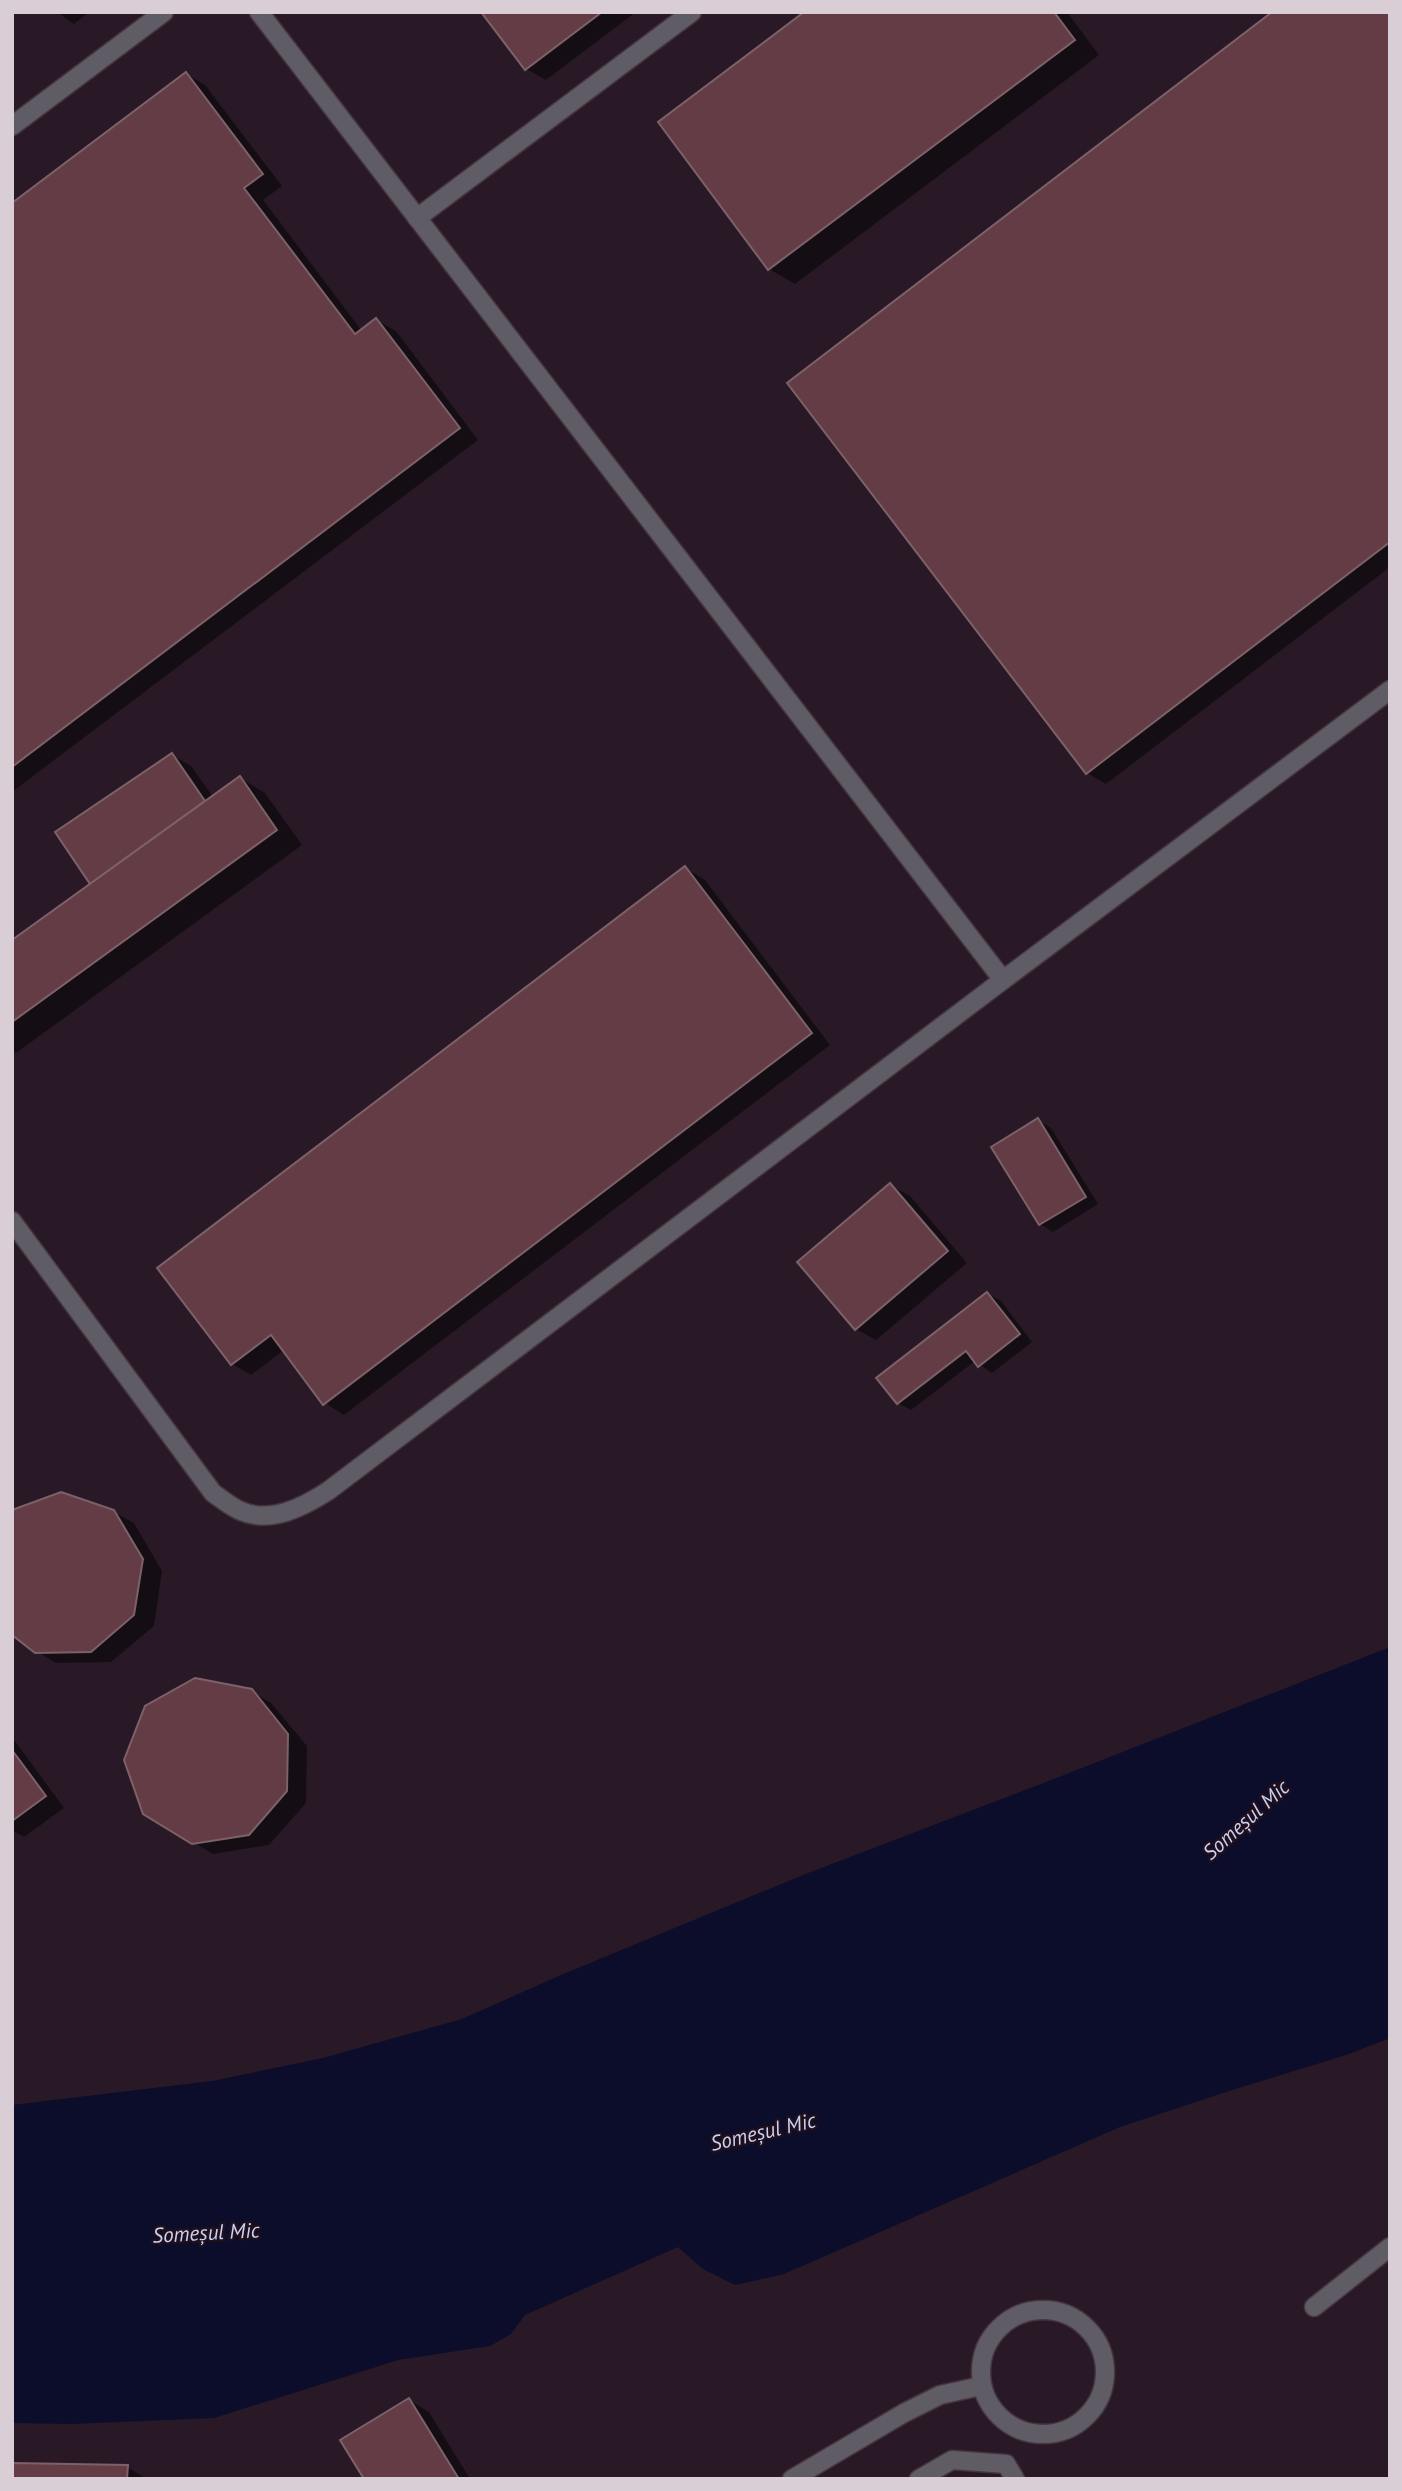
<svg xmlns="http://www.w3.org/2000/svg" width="1402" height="2491" font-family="'PT Sans',sans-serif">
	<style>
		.water { fill: #0b0d2a }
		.shadow { fill: #0007 }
		.building { fill: #643c45; stroke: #7c6268; stroke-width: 2 }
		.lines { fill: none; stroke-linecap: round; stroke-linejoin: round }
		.service-casing { stroke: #453642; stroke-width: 21 }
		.service { stroke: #605c65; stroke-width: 18 }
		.labels { text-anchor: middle; stroke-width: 5; stroke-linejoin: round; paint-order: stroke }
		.water-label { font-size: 21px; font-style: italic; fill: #c9d1f6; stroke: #1f101c }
	</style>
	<rect width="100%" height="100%" fill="#291926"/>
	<polygon class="water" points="1390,1647 1390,2038 1349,2054 1226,2092 1120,2127 784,2274 735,2285 703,2269 678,2247 525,2315 511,2334 490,2346 398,2360 214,2418 72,2424 12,2423 12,2105 212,2081 323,2058 462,2019 561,1975 803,1875 1059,1777"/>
	<g class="shadow">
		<polygon points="57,12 89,12 74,24"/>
		<polygon points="483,12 636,12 546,80 526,69"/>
		<polygon points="807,12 1067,12 1099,55 795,284 769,269 660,123"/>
		<polygon points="1390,12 1390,567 1106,784 1087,773"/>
		<polygon points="186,74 205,85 282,186 263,200 362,331 376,320 396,331 478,440 12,792 12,205"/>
		<polygon points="172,755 191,766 213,797 240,778 265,793 302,845 16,1053 12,1050 12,942 92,884"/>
		<polygon points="685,868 705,880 830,1045 344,1415 325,1403 284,1350 251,1375 232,1364"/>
		<polygon points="1038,1120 1051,1128 1098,1204 1053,1232 1040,1224"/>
		<polygon points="890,1185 910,1196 967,1263 876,1340 856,1329"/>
		<polygon points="988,1294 1001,1301 1032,1342 992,1373 975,1361 911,1410 898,1403"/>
		<polygon points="114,1512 134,1523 162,1571 154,1626 111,1662 56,1663 36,1651"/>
		<polygon points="251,1691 271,1703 307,1746 306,1803 269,1845 213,1854 193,1842"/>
		<polygon points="12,1737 64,1808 24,1837 12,1830"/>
		<polygon points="409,2400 429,2412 470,2479 366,2479"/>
		<polygon points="127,2467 147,2479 12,2479"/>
	</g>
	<g class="building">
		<polygon points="481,12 602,12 525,70"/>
		<polygon points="804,12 1054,12 1075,40 768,270 658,122"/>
		<polygon points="1272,12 1390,12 1390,542 1086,774 787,383"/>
		<polygon points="186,72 263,174 244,188 355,334 376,318 460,428 12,767 12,203"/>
		<polygon points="172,753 205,801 90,884 55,832"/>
		<polygon points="240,776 277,830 12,1022 12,940"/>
		<polygon points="685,866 812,1033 323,1405 271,1335 231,1365 157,1268"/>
		<polygon points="1038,1118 1086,1197 1039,1225 991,1147"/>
		<polygon points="890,1183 948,1251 855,1330 797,1262"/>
		<polygon points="987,1292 1020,1334 978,1367 966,1351 897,1404 876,1378"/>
		<polygon points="61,1492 114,1510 143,1559 134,1615 91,1652 35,1653 12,1635 12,1510"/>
		<polygon points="195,1678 252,1689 288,1734 287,1791 249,1835 192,1844 143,1814 124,1760 145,1706"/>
		<polygon points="12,1750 46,1796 12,1821"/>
		<polygon points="409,2398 459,2479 364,2479 340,2440"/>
		<polygon points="12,2463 128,2465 127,2479 12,2479"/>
	</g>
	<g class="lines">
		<defs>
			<g id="service">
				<polyline points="259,12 1003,980 1390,690"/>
				<polyline points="12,126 164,12"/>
				<polyline points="417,218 692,12"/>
				<path d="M12,1221L213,1493C222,1499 231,1507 241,1511C271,1524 303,1507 328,1491L1003,980"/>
				<polyline points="1314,2307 1390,2247"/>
				<circle cx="1043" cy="2372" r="62"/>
				<polyline points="792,2479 904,2413 940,2395 981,2386"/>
				<polyline points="919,2479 952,2460 1006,2464 1015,2479"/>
			</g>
		</defs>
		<use href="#service" class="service-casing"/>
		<use href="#service" class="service"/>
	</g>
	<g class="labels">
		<g class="water-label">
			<text transform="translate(1246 1820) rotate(-42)" y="7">Someșul Mic</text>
			<text transform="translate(763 2132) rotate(-13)" y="7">Someșul Mic</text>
			<text transform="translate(206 2233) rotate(-3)" y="7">Someșul Mic</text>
		</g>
	</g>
	<rect width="1402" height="2491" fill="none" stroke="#d9ced6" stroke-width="28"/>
</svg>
